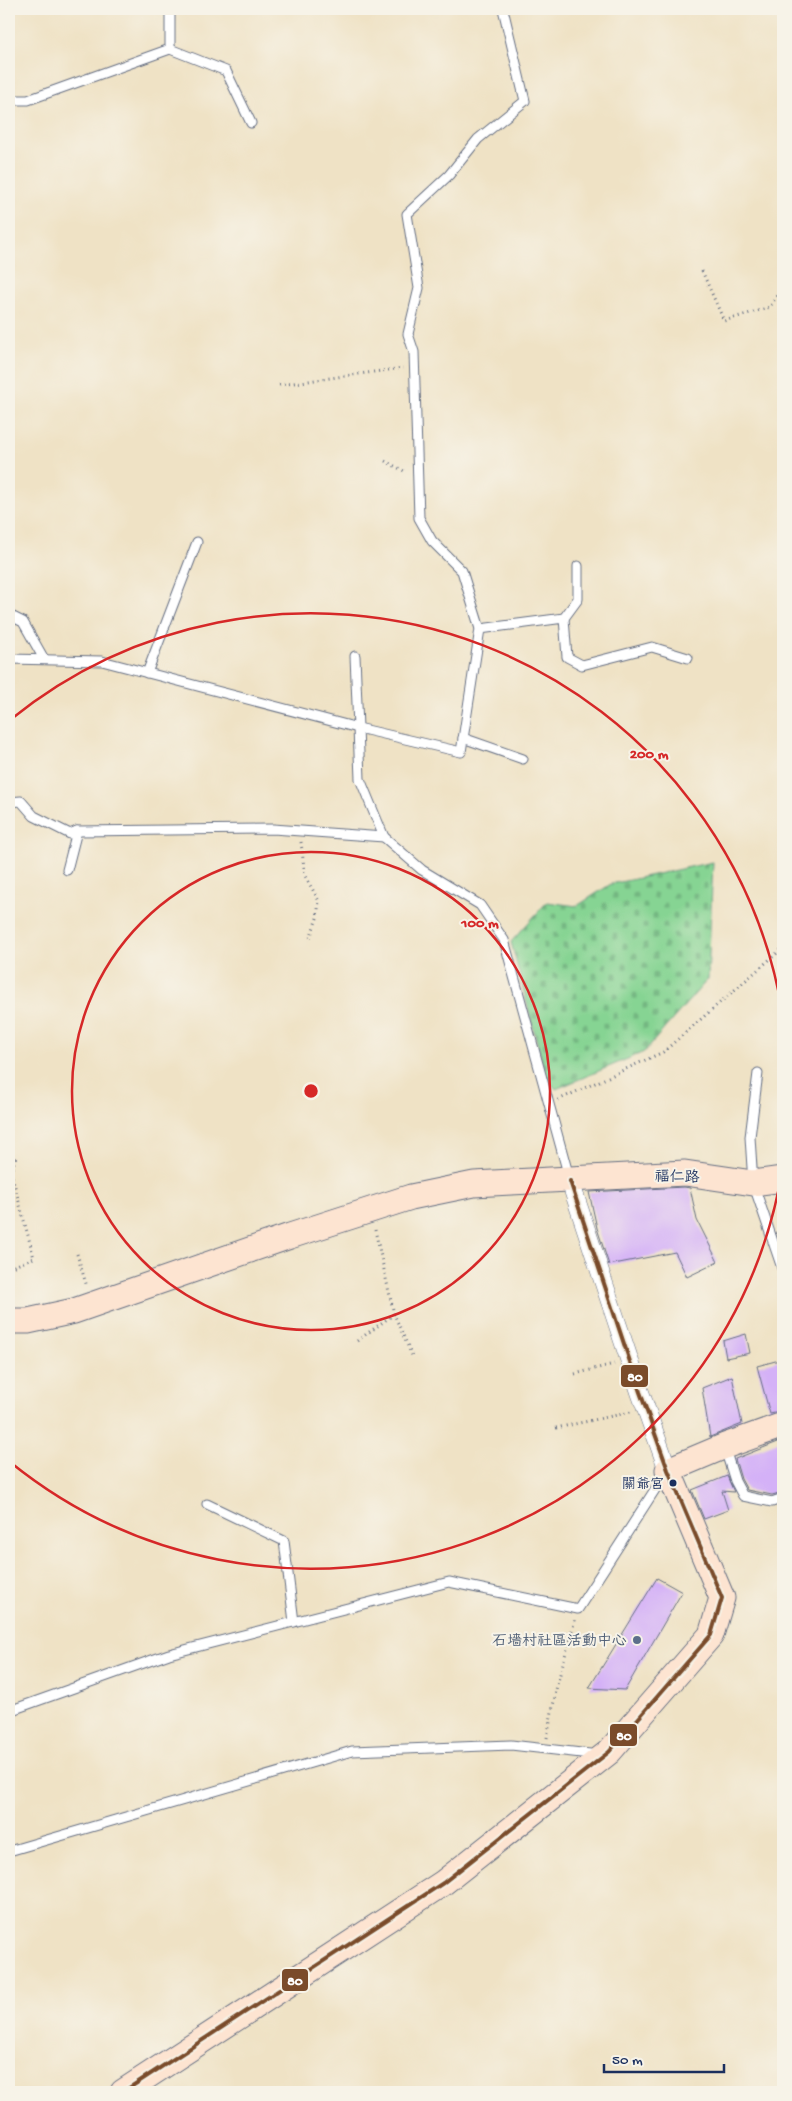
<svg xmlns="http://www.w3.org/2000/svg" width="792" height="2101" font-family="'Gochi Hand','LXGW WenKai TC',sans-serif">
	<style>
		.cemetery { fill: url(#cemetery-stones); stroke: #508278 }
		.building { fill: #d4b1f7 }
		.lines { fill: none; stroke-linecap: round; stroke-linejoin: round }
		.lane-casing { stroke: #656e82; stroke-width: 11 }
		.street-casing { stroke: #656e82; stroke-width: 19 }
		.secondary-casing { stroke: #656e82; stroke-width: 27 }
		.path { stroke: #656e82; stroke-width: 3; stroke-dasharray: 1 4; stroke-linecap: butt }
		.lane { stroke: #fff; stroke-width: 9 }
		.street { stroke: #fff; stroke-width: 18 }
		.secondary { stroke: #fde4d1; stroke-width: 25 }
		.bus-1-casing { stroke: #f7f3e8; stroke-width: 8 }
		.bus-1 { stroke: #7a4b2a; stroke-width: 4 }
		.ring { fill: none; stroke: #d62828; stroke-width: 2.5 }
		.bus-dot { fill: #1b2f5e; stroke: #f7f3e8; stroke-width: 2 }
		.service-dot { fill: #5c6f8a; stroke: #f7f3e8; stroke-width: 2 }
		.labels { text-anchor: middle; stroke-width: 4; stroke-linejoin: round; paint-order: stroke }
		.bus-label { font-size: 14px; fill: #1b2f5e; stroke: #f7f3e8; text-anchor: end }
		.street-label { font-size: 15px; fill: #1b2f5e; stroke: #f7f3e8 }
		.service-label { font-size: 15px; fill: #4e5e75; stroke: #f7f3e8; text-anchor: end }
		.centre { fill: #d62828; stroke: #f7f3e8; stroke-width: 2.5 }
		.ring-label { font-size: 15px; text-anchor: middle; font-weight: bold; fill: #d62828; stroke: #f7f3e8; stroke-width: 4; stroke-linejoin: round; paint-order: stroke }
		.line-badge { stroke: #f7f3e8; stroke-width: 2 }
		.badge-label { font-size: 14px; text-anchor: middle; font-weight: bold; fill: #fff }
	</style>
	<defs>
		<pattern id="cemetery-stones" width="16" height="16" patternUnits="userSpaceOnUse" patternTransform="scale(1.25)"><rect width="16" height="16" fill="#86d493"/><path d="M2 7V4a2 2 0 0 1 4 0v3zM10 15v-3a2 2 0 0 1 4 0v3z" fill="#73b681"/></pattern>
	</defs>
	<rect width="100%" height="100%" fill="#f7f3e8"/>
	<filter id="ink" filterUnits="userSpaceOnUse"><feTurbulence type="fractalNoise" baseFrequency=".02" numOctaves="2"/><feDisplacementMap in="SourceGraphic" scale="10" xChannelSelector="R" yChannelSelector="G"/><feConvolveMatrix kernelMatrix="1 2 1 2 8 2 1 2 1" color-interpolation-filters="sRGB"/></filter>
	<filter id="wash" filterUnits="userSpaceOnUse"><feTurbulence type="fractalNoise" baseFrequency=".0096" numOctaves="4" result="noise"/><feDisplacementMap in="SourceGraphic" scale="20" xChannelSelector="R" yChannelSelector="G"/><feGaussianBlur stdDeviation="1.12" result="paint"/><feColorMatrix in="noise" values="0 0 0 0 0 0 0 0 0 0 0 0 0 0 0 0 0 1.4 0 .05"/><feComposite in="paint" operator="in"/></filter>
	<g filter="url(#wash)">
		<rect width="100%" height="100%" fill="#efe2c5"/>
		<polygon class="cemetery" points="713,862 708,979 644,1052 556,1089 546,1077 511,942 547,902 577,906 611,884"/>
		<g id="blocks">
			<g class="building">
				<polygon points="684,1187 690,1188 697,1220 718,1262 687,1277 675,1252 609,1265 597,1228 589,1192"/>
				<polygon points="746,1334 750,1353 726,1358 723,1341"/>
				<polygon points="783,1359 783,1411 770,1414 757,1366"/>
				<polygon points="732,1376 742,1424 710,1437 702,1388"/>
				<polygon points="783,1440 783,1492 772,1495 747,1490 741,1479 735,1459"/>
				<polygon points="727,1476 734,1492 722,1491 728,1510 704,1519 692,1490"/>
				<polygon points="657,1578 682,1592 625,1690 589,1688"/>
			</g>
		</g>
	</g>
	<g filter="url(#ink)">
		<use href="#blocks" fill-opacity="0" stroke="#656e82" stroke-width="1"/>
		<g class="lines">
			<defs>
				<g id="lane">
					<polyline points="503,9 525,101 478,139 449,175 407,214 419,288 408,334 414,352 419,518 432,541 462,571 480,629 461,752 358,728 360,779 384,837 422,870 480,905 504,940 569,1177"/>
					<polyline points="170,49 226,71 251,123"/>
					<polyline points="9,100 28,100 170,49 170,9"/>
					<polyline points="9,615 23,622 44,659"/>
					<polyline points="564,618 578,599 578,566"/>
					<polyline points="480,629 564,618 567,657 582,665 652,647 688,658"/>
					<polyline points="9,659 102,661 358,728 355,656"/>
					<polyline points="147,673 197,542"/>
					<polyline points="463,738 523,759"/>
					<polyline points="9,802 21,801 34,816 70,834 77,831 273,829 384,837"/>
					<polyline points="67,870 77,831"/>
					<polyline points="758,1073 750,1137 753,1183 783,1271"/>
					<polyline points="725,1449 735,1481 743,1496 772,1502 783,1498"/>
					<polyline points="207,1504 284,1541 294,1622"/>
					<polyline points="9,1711 169,1654 449,1582 578,1609 665,1474"/>
					<polyline points="9,1851 352,1751 511,1745 599,1755"/>
				</g>
				<polyline id="street" points="570,1181 640,1392 668,1470"/>
				<g id="secondary">
					<polyline points="9,1321 28,1321 74,1311 290,1236 411,1197 474,1184 685,1173 753,1183 783,1179"/>
					<polyline points="123,2092 443,1883 609,1752 711,1635 722,1598 668,1470 725,1446 783,1425"/>
				</g>
			</defs>
			<use href="#lane" class="lane-casing"/>
			<use href="#street" class="street-casing"/>
			<use href="#secondary" class="secondary-casing"/>
			<g class="path">
				<polyline points="702,271 724,321 770,307 782,287 783,279"/>
				<polyline points="279,385 403,368"/>
				<polyline points="385,461 406,472"/>
				<polyline points="301,842 305,876 319,901 317,918 309,941"/>
				<polyline points="558,1100 663,1052 783,948"/>
				<polyline points="375,1230 394,1314 413,1358"/>
				<polyline points="77,1254 87,1287"/>
				<polyline points="9,1268 34,1258 11,1172 16,1156"/>
				<polyline points="357,1341 394,1314"/>
				<polyline points="575,1374 614,1364"/>
				<polyline points="556,1428 631,1412"/>
				<polyline points="547,1738 557,1685 575,1620"/>
			</g>
			<use href="#lane" class="lane"/>
			<use href="#street" class="street"/>
			<use href="#secondary" class="secondary"/>
			<defs>
				<polyline id="bus-1" points="123,2092 443,1883 609,1752 711,1635 722,1598 668,1470 640,1392 570,1181"/>
			</defs>
			<use href="#bus-1" class="bus-1-casing"/>
			<use href="#bus-1" class="bus-1"/>
		</g>
	</g>
	<g class="ring">
		<circle cx="311" cy="1091" r="239"/>
		<path d="M783 1166A478 478 0 0 1 10 1462M10 720A478 478 0 0 1 783 1016"/>
	</g>
	<circle class="bus-dot" cx="673" cy="1483" r="4.5"/>
	<circle class="service-dot" cx="637" cy="1640" r="5"/>
	<g class="labels">
		<g class="bus-label">
			<text x="664" y="1488">關爺宮</text>
		</g>
		<g class="street-label">
			<text transform="translate(677 1176) rotate(1)" y="5">福仁路</text>
		</g>
		<g class="service-label">
			<text x="627" y="1645">石墻村社區活動中心</text>
		</g>
	</g>
	<circle cx="311" cy="1091" r="8" class="centre"/>
	<g class="ring-label">
		<text x="649" y="758">200 m</text>
		<text x="480" y="927">100 m</text>
	</g>
	<g class="line-badge">
		<rect x="620" y="1364" width="29" height="24" rx="5" fill="#7a4b2a"/>
		<rect x="609" y="1723" width="29" height="24" rx="5" fill="#7a4b2a"/>
		<rect x="281" y="1968" width="28" height="24" rx="5" fill="#7a4b2a"/>
	</g>
	<g class="badge-label">
		<text x="635" y="1381">80</text>
		<text x="624" y="1740">80</text>
		<text x="295" y="1985">80</text>
	</g>
	<rect width="792" height="2101" fill="none" stroke="#f7f3e8" stroke-width="30"/>
	<path d="M604 2064v8h120v-8" fill="none" stroke="#1b2f5e" stroke-width="2.5"/>
	<text x="612" y="2064" font-size="15" fill="#1b2f5e" stroke="#f7f3e8" stroke-width="4" paint-order="stroke">50 m</text>
</svg>
